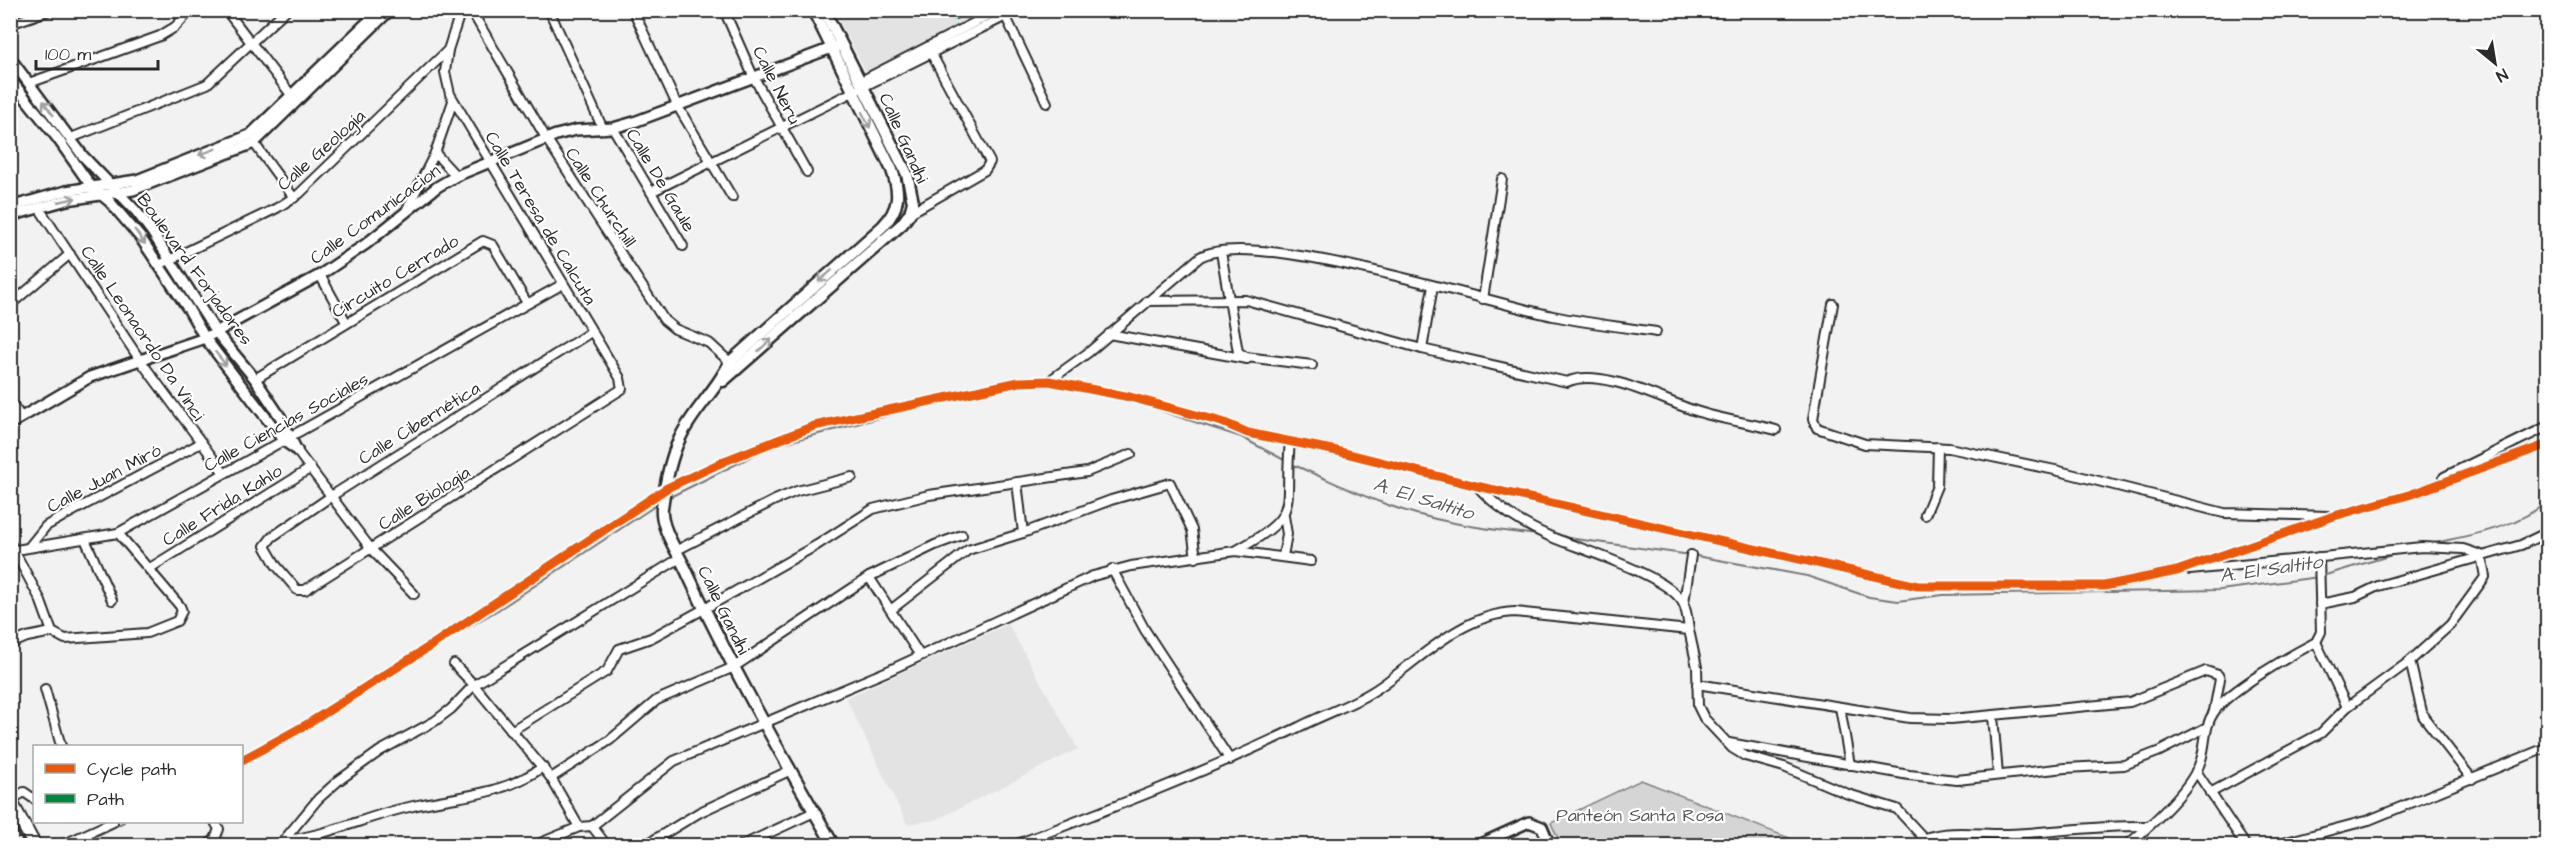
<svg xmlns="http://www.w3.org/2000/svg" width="2558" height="856" font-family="'Architects Daughter',sans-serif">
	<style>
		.built { fill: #e3e3e3 }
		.green { fill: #d5d5d5; stroke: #808080; stroke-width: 1.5 }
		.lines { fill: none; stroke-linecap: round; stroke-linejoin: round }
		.stream { stroke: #787878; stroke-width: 2 }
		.minor-casing { stroke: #2b2b2b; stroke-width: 12 }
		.tertiary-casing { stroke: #2b2b2b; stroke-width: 14 }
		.secondary-casing { stroke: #2b2b2b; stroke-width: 15 }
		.primary-casing { stroke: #2b2b2b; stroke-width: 16 }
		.minor { stroke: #fff; stroke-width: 8 }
		.tertiary { stroke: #fff; stroke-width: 9 }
		.secondary { stroke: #fff; stroke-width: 10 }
		.primary { stroke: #fff; stroke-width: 12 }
		.quiet { stroke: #00873e; stroke-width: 8; stroke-dasharray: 15 8; stroke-linecap: butt }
		.cycleway-casing { stroke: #fff; stroke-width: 13 }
		.cycleway { stroke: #e8590c; stroke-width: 9 }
		.oneway { stroke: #a0a0a0 }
		.labels { text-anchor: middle; stroke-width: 4.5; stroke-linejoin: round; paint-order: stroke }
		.street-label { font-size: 18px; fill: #2b2b2b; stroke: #fff }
		.park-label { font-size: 18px; fill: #565656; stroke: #fff }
		.water-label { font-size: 20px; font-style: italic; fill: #585858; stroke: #fff }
	</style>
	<rect width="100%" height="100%" fill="#f2f2f2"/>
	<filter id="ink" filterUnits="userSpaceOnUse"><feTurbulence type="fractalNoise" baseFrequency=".0167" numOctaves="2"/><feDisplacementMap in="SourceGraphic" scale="12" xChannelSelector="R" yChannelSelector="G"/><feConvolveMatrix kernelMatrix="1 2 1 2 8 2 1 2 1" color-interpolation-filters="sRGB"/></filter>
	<g filter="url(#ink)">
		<g class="built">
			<polygon points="834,11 999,11 869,77"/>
			<polygon points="1008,624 1078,749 936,820 907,824 846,698"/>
		</g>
		<polygon class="green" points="1641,780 1789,838 1795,845 1561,845 1551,823"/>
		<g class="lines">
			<g class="stream">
				<polyline points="1017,386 1066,387"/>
				<polyline points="950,401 985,393"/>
				<polyline points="1130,401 1241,437 1286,461"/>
				<path d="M1291,464C1321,476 1350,491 1380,502C1431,522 1484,529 1538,535"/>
				<polyline points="668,498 773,446 921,407"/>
				<polyline points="1561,537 1691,555 1807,576 1869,597 1898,601 1943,595 2220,590 2319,577 2402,552"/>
				<path d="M2430,544C2470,535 2515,529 2548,501"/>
				<polyline points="438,645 498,610 658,504"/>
				<polyline points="76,846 124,822"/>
			</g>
			<defs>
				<g id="minor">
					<polyline points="226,10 292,96"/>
					<polyline points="471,10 546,138 664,320 675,329 709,343 733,365"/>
					<polyline points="549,10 603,129"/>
					<polyline points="633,10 677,105 732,197"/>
					<polyline points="724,10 753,76 807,172"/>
					<polyline points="1006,17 1047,103"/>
					<polyline points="10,24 50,10"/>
					<polyline points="448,50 445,72 450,94 620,378 622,389 305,590 297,590 276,565 265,546 272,537 333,495 591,332"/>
					<polyline points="859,82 999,10"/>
					<polyline points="29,83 160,36 175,27 191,10"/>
					<polyline points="613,128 683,246"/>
					<polyline points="71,138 207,84 286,10"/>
					<polyline points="254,143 294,198"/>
					<polyline points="435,153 456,176"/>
					<polyline points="651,192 1018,10"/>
					<polyline points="39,208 140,360 224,473"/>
					<polyline points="406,211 435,153 453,101"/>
					<polyline points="910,213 985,170 990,162 931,53"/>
					<polyline points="1221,252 1238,352 1246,357 1312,365"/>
					<polyline points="159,265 277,208 299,194 448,50 461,10"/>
					<polyline points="320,275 346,322"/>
					<polyline points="1483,299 1502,179"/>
					<path d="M1147,301L1246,300L1422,349L1567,382C1601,366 1665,402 1699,412C1724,420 1750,423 1776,430"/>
					<polyline points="1833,304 1813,419 1817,428 1865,444 1949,448 2055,470 2224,513 2328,516"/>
					<polyline points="10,305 70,254"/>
					<polyline points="1109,334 1247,359"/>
					<polyline points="1422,349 1433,286"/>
					<polyline points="255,379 483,241 493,245 527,303"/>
					<path d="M1049,381L1089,352L1200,257C1253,227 1486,302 1553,316C1587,323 1622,327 1656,332"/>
					<polyline points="10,401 21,417"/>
					<polyline points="297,451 371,549 414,594"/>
					<polyline points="2444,477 2548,426"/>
					<polyline points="1017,482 1023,533"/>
					<path d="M1478,487C1498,509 1522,524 1549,536C1579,549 1668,575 1683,603C1687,610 1688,622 1689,630"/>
					<polyline points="1925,515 1937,486 1938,447"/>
					<polyline points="85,539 112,600"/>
					<polyline points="10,543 40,599 52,632"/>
					<polyline points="29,547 46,526 62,517 201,443"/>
					<polyline points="677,550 775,500 797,491 852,477"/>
					<path d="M1237,550C1304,514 1283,507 1290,442"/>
					<polyline points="10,551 118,533 563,284"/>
					<polyline points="1283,556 1287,534 1284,516"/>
					<polyline points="150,568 311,468"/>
					<polyline points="1112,569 1145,630 1230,760"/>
					<polyline points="2190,570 2422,547 2463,549 2481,555 2485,577 2450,625 2410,661 2347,707 2321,733 2210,793"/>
					<polyline points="869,577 919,654"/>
					<polyline points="1684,603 1691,555"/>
					<polyline points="2320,604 2355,597 2378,586 2521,545 2548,532"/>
					<polyline points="892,609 968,550 1023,533 1111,500 1170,483 1192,530 1196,558"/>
					<polyline points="2316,642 2347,707"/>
					<polyline points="10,644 27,637 52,632 65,639 147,633 177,621 182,611 180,606 118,533"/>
					<polyline points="2410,661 2423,716 2472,779"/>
					<polyline points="1697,684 1910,718 1951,719 2130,702 2206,671 2218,675 2220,679 2214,711"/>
					<polyline points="45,689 61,746"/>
					<polyline points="1840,707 1850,765"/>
					<polyline points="1993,716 1998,775"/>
					<polyline points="511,731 607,671 619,649 651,638 704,609 817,545 873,509 929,495 1087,472 1131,454"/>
					<polyline points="1729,743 1909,775 1957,780 2065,768 2124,765 2160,751 2207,727"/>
					<polyline points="242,760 306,725 432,645 667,488 727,460 814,426 1019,382 1049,381 1130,397 1222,422 1248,433 1337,451 1477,486 1918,586 2104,586 2177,571 2334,516 2412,494 2548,444"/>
					<polyline points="2196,771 2246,846"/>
					<polyline points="551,778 610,740 657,700 734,667 869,577 935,545 962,535"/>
					<polyline points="11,800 24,792 34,799"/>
					<polyline points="592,826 607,846"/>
					<polyline points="579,827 551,778 474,685 680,558"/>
					<path d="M1925,838C1950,829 1982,835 2008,834C2055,832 2101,825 2148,826"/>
					<path d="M285,840C328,836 367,816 409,807C459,795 499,797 543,767"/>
					<polyline points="60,846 113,822"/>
					<polyline points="207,846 215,839 219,829 215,822"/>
					<polyline points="279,846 318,799 338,781 380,751 435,721 451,709 474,685 454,664"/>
					<polyline points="533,846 579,827 592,826 674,761 890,670 1093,576 1131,566 1235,551 1311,561"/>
					<polyline points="644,846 700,812 791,770"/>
					<polyline points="741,846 814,812"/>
					<path d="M1012,846C1109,809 1206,772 1299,727C1326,713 1356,704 1381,686C1421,658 1463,614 1515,612L1689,630L1697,667L1698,706L1704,718L1732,748L1745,756L1784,767L1848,794L1897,809L1931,846"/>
					<path d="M2126,846C2149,827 2192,789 2201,760C2206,744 2204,726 2214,712C2229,690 2291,655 2316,642L2321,632L2319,557"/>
					<polyline points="2271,846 2369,820 2548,747"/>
				</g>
				<g id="tertiary">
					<polyline points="10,58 83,156 136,211 152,232 216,332 255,379 281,418 297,451"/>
					<polyline points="10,79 58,139 91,186 110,202 140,237 189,310 205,338 284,441 297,450"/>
					<polyline points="10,207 66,191 137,180 250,135 380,10"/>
					<polyline points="10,216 67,200 133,190 254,143 390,10"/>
					<polyline points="10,424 90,377 205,338 320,275 366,244 437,187 456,176 556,135 576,130 613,128 634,122 837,46"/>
					<polyline points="1476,846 1529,822 1542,827 1550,846"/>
				</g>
				<g id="secondary">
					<path d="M813,10L892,170C900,193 900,208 883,226L730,362C717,390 693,410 680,438C670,459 665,485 662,508C660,527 677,551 685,568C729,663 781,755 834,846"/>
					<polyline points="723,381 902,224 910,213 913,202 907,174 824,10"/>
				</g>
				<g id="primary">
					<polyline points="10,800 35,846"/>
					<polyline points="10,833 17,846"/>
				</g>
			</defs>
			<use href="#minor" class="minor-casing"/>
			<use href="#tertiary" class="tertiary-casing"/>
			<use href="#secondary" class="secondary-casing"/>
			<use href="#primary" class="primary-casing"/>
			<use href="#minor" class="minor"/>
			<use href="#tertiary" class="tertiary"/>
			<use href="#secondary" class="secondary"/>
			<use href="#primary" class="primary"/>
			<polyline class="quiet" points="944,10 955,16 970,10"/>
			<defs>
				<polyline id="cycleway" points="242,760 306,725 432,645 667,488 727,460 814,426 1019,382 1049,381 1130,397 1222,422 1248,433 1337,451 1477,486 1918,586 2104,586 2177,571 2334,516 2412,494 2548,444"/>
			</defs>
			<use href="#cycleway" class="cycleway-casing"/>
			<use href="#cycleway" class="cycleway"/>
		</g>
		<defs><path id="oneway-shaft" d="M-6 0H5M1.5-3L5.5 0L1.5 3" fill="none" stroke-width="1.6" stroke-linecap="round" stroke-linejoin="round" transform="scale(1.5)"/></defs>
		<g class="oneway">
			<use href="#oneway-shaft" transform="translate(48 108) rotate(-127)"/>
			<use href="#oneway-shaft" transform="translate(866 120) rotate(63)"/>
			<use href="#oneway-shaft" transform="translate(207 152) rotate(159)"/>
			<use href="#oneway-shaft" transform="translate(67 200) rotate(-13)"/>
			<use href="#oneway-shaft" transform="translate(140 237) rotate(54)"/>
			<use href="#oneway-shaft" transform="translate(825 276) rotate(140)"/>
			<use href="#oneway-shaft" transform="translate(765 345) rotate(-42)"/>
			<use href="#oneway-shaft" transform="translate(221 359) rotate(51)"/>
		</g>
	</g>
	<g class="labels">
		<g class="street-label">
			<text transform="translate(777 85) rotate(63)" y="6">Calle Neru</text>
			<text transform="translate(904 138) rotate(66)" y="6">Calle Gandhi</text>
			<text transform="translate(321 150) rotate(-42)" y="6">Calle Geología</text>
			<text transform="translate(661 180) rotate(59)" y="6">Calle De Gaule</text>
			<text transform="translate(601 197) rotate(57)" y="6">Calle Churchill</text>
			<text transform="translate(375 214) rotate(-36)" y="6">Calle Comunicacion</text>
			<text transform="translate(541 218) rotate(59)" y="6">Calle Teresa de Calcuta</text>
			<text transform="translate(195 269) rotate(54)" y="6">Boulevard Forjadores</text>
			<text transform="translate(395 276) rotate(-31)" y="6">Circuito Cerrado</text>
			<text transform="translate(143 333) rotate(56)" y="6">Calle Leonaordo Da Vinci</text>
			<text transform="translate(286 422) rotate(-29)" y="6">Calle Ciencias Sociales</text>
			<text transform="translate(419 423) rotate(-32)" y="6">Calle Cibernética</text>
			<text transform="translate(104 478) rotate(-28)" y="6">Calle Juan Miró</text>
			<text transform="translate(424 498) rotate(-32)" y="6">Calle Biología</text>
			<text transform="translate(222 505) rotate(-32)" y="6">Calle Frida Kahlo</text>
			<text transform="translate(724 610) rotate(64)" y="6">Calle Gandhi</text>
		</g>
		<g class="park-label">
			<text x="1640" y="821">Panteón Santa Rosa</text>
		</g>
		<g class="water-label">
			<text transform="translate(1424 498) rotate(17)" y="7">A. El Saltito</text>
			<text transform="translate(2271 568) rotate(-8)" y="7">A. El Saltito</text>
		</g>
	</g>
	<rect width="2558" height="856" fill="none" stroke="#fff" stroke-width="36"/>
	<rect x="18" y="18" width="2522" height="820" fill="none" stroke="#2b2b2b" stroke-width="2" filter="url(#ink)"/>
	<rect x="33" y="745" width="210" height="78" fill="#ffffff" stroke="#aaaaaa" stroke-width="1.5"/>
	<rect x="45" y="764" width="30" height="9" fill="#e8590c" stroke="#aaaaaa" stroke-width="1.5"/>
	<text x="87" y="775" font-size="18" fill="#2b2b2b">Cycle path</text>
	<rect x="45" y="794" width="30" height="9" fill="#00873e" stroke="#aaaaaa" stroke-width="1.5"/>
	<text x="87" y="805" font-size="18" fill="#2b2b2b">Path</text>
	<g transform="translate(2495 63) rotate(150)" stroke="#ffffff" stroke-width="4.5" paint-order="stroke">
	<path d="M0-4.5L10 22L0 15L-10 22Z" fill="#2b2b2b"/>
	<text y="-9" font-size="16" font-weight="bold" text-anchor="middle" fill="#2b2b2b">N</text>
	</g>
	<path d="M36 60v9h122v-9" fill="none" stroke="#2b2b2b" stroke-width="3"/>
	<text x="45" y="60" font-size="18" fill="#2b2b2b" stroke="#ffffff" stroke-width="4.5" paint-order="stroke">100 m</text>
</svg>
